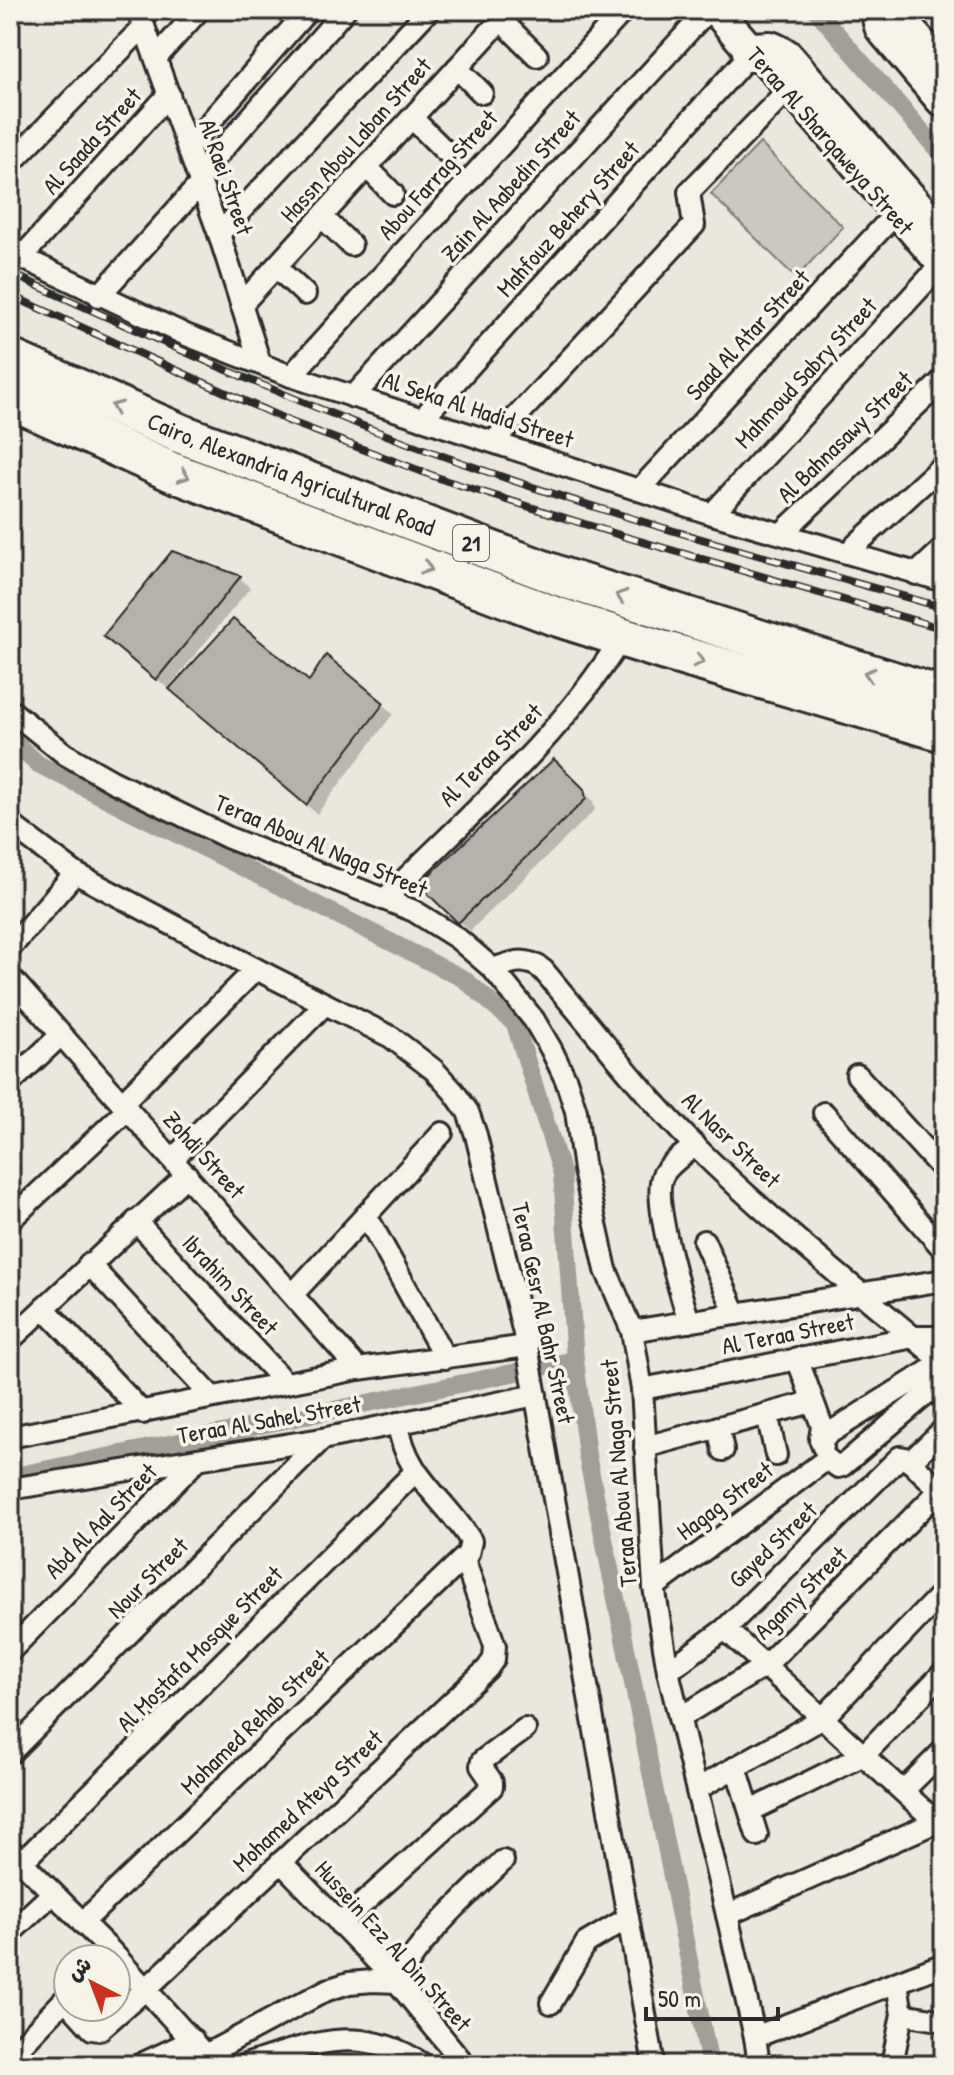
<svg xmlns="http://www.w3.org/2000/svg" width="954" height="2075" font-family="'Patrick Hand','Playpen Sans Arabic',sans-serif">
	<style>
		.green { fill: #cbc8bf; stroke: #7b7a75; stroke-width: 2 }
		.shadow { fill: #0003 }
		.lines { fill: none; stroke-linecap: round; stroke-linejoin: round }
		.canal { stroke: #a29f98; stroke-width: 18 }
		.building { fill: #b5b2ab; stroke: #2b2b2b; stroke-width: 2 }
		.street-casing { stroke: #2b2b2b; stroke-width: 26 }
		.secondary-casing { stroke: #2b2b2b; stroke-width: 36 }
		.highway-casing { stroke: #2b2b2b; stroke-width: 44 }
		.street { stroke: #f7f3e8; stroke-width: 20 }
		.secondary { stroke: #f7f3e8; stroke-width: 30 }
		.highway { stroke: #f7f3e8; stroke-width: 38 }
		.rail-casing { stroke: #2b2b2b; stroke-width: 8 }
		.rail { stroke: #f7f3e8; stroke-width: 5; stroke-dasharray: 15; stroke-linecap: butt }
		.oneway { stroke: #918f8a }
		.labels { text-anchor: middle; stroke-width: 7; stroke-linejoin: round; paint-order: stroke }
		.shield { fill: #f7f3e8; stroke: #686764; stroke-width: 2 }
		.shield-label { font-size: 22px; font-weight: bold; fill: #2b2b2b }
		.street-label { font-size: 24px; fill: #2b2b2b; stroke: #f7f3e8 }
	</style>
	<rect width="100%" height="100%" fill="#ebe7dd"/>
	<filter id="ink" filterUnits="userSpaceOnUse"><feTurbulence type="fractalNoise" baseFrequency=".0125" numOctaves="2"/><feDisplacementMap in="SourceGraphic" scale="16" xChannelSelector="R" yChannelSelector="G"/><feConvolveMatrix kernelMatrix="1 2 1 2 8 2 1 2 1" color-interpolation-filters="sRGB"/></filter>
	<g filter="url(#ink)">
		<polygon class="green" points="760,143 843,227 796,278 711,194"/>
		<g class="shadow">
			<polygon points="173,554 240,578 250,588 168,688 116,646"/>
			<polygon points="182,699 383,704 393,714 317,814"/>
			<polygon points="554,762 593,801 595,810 470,931 430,893"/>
		</g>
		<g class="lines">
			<g class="canal">
				<polyline points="816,10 944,157"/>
				<polyline points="10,738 38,764 464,979 515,1024 562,1174 575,1360 587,1455 710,2065"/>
				<polyline points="10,1477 575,1360"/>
			</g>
		</g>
		<g class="building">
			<polygon points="172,551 241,576 156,680 103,636"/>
			<polygon points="233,619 309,681 326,655 384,703 306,805 169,689"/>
			<polygon points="554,759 584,789 586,799 458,923 428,894 426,878"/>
		</g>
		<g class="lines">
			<defs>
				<g id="street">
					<polyline points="138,10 219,234 260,363"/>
					<polyline points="898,10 944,61"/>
					<polyline points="501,20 537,56"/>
					<polyline points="156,58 199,10"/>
					<polyline points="457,68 482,93"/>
					<polyline points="412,118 445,151"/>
					<polyline points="189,146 308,10"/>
					<polyline points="10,164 144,26"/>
					<polyline points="367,167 393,194"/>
					<polyline points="199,176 345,10"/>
					<polyline points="322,217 351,245"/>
					<polyline points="219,234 429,10"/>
					<polyline points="10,252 186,335 291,376 712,514 944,581"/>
					<polyline points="21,258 169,94"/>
					<polyline points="276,267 305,294"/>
					<polyline points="99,296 201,183"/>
					<polyline points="241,305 510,10"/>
					<polyline points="291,376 624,10"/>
					<polyline points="353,397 708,10"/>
					<polyline points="422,419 752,52 944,273"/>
					<polyline points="494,441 694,225 689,192 785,93"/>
					<polyline points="640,489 894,215"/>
					<polyline points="712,514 939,267"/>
					<polyline points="782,533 944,379"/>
					<polyline points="847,553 944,464"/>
					<polyline points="916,574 944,548"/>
					<polyline points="10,710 65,754 112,781 229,838 414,911 457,938 493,969 534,1020 551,1049 566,1080 576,1111 584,1170 606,1270 632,1331 642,1389 654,1587 668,1671 727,1915 755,2037 759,2065"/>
					<polyline points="10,824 75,873 256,969 391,1037 434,1070 454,1092 468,1112 476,1135 527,1346 654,2065"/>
					<path d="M385,899C468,816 560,738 622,637"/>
					<polyline points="10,948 75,873"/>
					<path d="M493,969C511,962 526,956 543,970C593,1029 641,1091 695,1146C773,1223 860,1292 944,1363"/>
					<polyline points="10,977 358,1369"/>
					<polyline points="857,1075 944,1171"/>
					<polyline points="10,1083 61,1035"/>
					<polyline points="122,1103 256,969"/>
					<polyline points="824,1113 944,1250"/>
					<polyline points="173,1159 325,1004"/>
					<polyline points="366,1215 445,1358"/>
					<polyline points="10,1220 128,1109"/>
					<polyline points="136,1221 285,1383"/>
					<polyline points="704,1241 736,1314"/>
					<polyline points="89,1264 212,1397"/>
					<polyline points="293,1294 442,1133"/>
					<polyline points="44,1308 143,1413"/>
					<path d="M689,1322C681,1295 651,1198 663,1175C669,1164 685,1154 695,1145"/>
					<polyline points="632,1331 944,1280"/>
					<polyline points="10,1340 187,1175"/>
					<polyline points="797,1358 822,1426 820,1439 823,1447"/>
					<polyline points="642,1389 914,1337 944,1337"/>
					<polyline points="767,1414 776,1455"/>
					<polyline points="718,1427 723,1450"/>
					<polyline points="10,1437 358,1369 527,1346"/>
					<polyline points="820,1439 943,1362"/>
					<polyline points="645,1447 812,1402"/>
					<polyline points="827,1459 838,1467 842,1466 944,1379"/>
					<polyline points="910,1462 944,1429"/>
					<polyline points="10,1489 322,1439 536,1395"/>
					<polyline points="654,1587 827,1459"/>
					<polyline points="725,1629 944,1829"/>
					<polyline points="10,1651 196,1461"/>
					<polyline points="668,1671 725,1629 900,1457 906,1458 944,1493"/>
					<polyline points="679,1718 765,1666 944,1486"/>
					<polyline points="10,1753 322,1439"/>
					<polyline points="736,1767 757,1835"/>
					<polyline points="697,1789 823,1718 944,1591"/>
					<polyline points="903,1791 944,1750"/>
					<polyline points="750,1811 864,1755 944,1672"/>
					<polyline points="10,1850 111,1951 214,2065"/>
					<polyline points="22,1862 415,1472"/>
					<polyline points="281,1862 397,1982 465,2065"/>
					<polyline points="727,1915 936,1822 944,1814"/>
					<path d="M82,1923L468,1554L471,1541C445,1498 405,1477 398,1423"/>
					<polyline points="340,1924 492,1787 492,1782 481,1766 482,1761 525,1729"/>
					<polyline points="10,1933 53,1893"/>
					<polyline points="551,2003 586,1943 628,1918"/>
					<polyline points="72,2007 92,2029 99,2030 146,1989 487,1669 494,1659 495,1646 464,1559"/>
					<polyline points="902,2014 944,2021"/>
					<polyline points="755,2037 944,1964"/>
					<path d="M205,2055L327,1990L349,1983L373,1981L397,1982C423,1934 464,1899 503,1861"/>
					<polyline points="10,2057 68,1996"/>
					<polyline points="139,2065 193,2040"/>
					<path d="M245,2065C310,2044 361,2022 424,2065"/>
					<polyline points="892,2065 902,2014 897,1983"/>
				</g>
				<polyline id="secondary" points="716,10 752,52"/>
				<g id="highway">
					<polyline points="886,10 882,18 884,26 944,97"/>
					<polyline points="752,52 770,51 784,58 944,242"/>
					<path id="s1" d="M10,359L179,433L567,579L944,697"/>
					<polyline points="10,399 172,472 552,615 662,650 944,732"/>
				</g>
			</defs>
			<use href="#street" class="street-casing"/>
			<use href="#secondary" class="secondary-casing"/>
			<use href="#highway" class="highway-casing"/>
			<use href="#street" class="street"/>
			<use href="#secondary" class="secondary"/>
			<use href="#highway" class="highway"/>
			<defs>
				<g id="rail">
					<path d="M10,273C157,340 304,407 457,461C616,518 781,561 944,608"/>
					<polyline points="10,295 291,422 447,481 626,537 944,629"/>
				</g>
			</defs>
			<use href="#rail" class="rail-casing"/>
			<use href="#rail" class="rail"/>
		</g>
		<defs><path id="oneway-chevron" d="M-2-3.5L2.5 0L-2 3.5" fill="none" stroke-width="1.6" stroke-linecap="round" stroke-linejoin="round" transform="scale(2)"/></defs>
		<g class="oneway">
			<use href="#oneway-chevron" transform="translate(116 407) rotate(-157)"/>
			<use href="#oneway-chevron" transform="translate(184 476) rotate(21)"/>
			<use href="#oneway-chevron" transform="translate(427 568) rotate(21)"/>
			<use href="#oneway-chevron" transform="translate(621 596) rotate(-163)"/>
			<use href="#oneway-chevron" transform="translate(699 661) rotate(16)"/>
			<use href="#oneway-chevron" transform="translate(869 674) rotate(-163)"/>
		</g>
	</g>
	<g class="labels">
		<rect class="shield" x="453" y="525" width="36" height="36" rx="6"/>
		<g class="shield-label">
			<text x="471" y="551">21</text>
		</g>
		<g class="street-label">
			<text transform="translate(356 140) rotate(-48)" y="8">Hassn Abou Laban Street</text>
			<text transform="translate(92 141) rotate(-48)" y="8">Al Saada Street</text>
			<text transform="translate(830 141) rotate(49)" y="8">Teraa Al Sharqaweya Street</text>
			<text transform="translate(438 175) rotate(-48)" y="8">Abou Farrag Street</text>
			<text transform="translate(226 177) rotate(71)" y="8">Al Raei Street</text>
			<text transform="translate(511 186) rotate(-48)" y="8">Zain Al Aabedin Street</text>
			<text transform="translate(568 219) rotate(-48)" y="8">Mahfouz Behery Street</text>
			<text transform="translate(748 335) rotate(-47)" y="8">Saad Al Atar Street</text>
			<text transform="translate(806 373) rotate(-47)" y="8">Mahmoud Sabry Street</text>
			<text transform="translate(478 410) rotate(18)" y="8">Al Seka Al Hadid Street</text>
			<text transform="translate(845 437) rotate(-44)" y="8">Al Bahnasawy Street</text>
			<text dy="8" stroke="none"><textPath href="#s1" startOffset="304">Cairo, Alexandria Agricultural Road</textPath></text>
			<text transform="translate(491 755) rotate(-45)" y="8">Al Teraa Street</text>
			<text transform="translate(321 846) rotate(23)" y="8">Teraa Abou Al Naga Street</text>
			<text transform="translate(731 1140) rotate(44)" y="8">Al Nasr Street</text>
			<text transform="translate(204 1155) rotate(48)" y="8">Zohdi Street</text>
			<text transform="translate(230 1285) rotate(47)" y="8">Ibrahim Street</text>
			<text transform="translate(543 1313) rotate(78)" y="8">Teraa Gesr Al Bahr Street</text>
			<text transform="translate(788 1334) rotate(-11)" y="8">Al Teraa Street</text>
			<text transform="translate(269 1420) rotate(-10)" y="8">Teraa Al Sahel Street</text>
			<text transform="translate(619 1473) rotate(-95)" y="8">Teraa Abou Al Naga Street</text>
			<text transform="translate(725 1501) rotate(-37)" y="8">Hagag Street</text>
			<text transform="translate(101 1521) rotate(-46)" y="8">Abd Al Aal Street</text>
			<text transform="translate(773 1545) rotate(-44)" y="8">Gayed Street</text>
			<text transform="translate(148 1578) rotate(-45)" y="8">Nour Street</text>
			<text transform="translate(801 1593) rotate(-45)" y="8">Agamy Street</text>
			<text transform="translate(200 1649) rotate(-45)" y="8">Al Mostafa Mosque Street</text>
			<text transform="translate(255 1722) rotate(-44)" y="8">Mohamed Rehab Street</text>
			<text transform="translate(308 1801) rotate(-43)" y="8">Mohamed Ateya Street</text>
			<text transform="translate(393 1946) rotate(48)" y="8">Hussein Ezz Al Din Street</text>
		</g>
	</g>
	<rect width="954" height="2075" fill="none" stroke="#f7f3e8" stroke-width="40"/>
	<rect x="20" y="20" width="914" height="2035" fill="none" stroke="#2b2b2b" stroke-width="3" filter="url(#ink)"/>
	<g transform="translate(92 1983) rotate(318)"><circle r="38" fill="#f7f3e8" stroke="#a5a39c" stroke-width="2"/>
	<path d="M0-6L14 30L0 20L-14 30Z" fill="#c8321e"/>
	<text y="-12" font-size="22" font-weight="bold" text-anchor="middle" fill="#2b2b2b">ش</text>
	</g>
	<path d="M646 2007v12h132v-12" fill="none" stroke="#2b2b2b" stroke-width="4"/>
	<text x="658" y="2007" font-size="24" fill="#2b2b2b" stroke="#f7f3e8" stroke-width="6" paint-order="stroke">50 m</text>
</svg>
